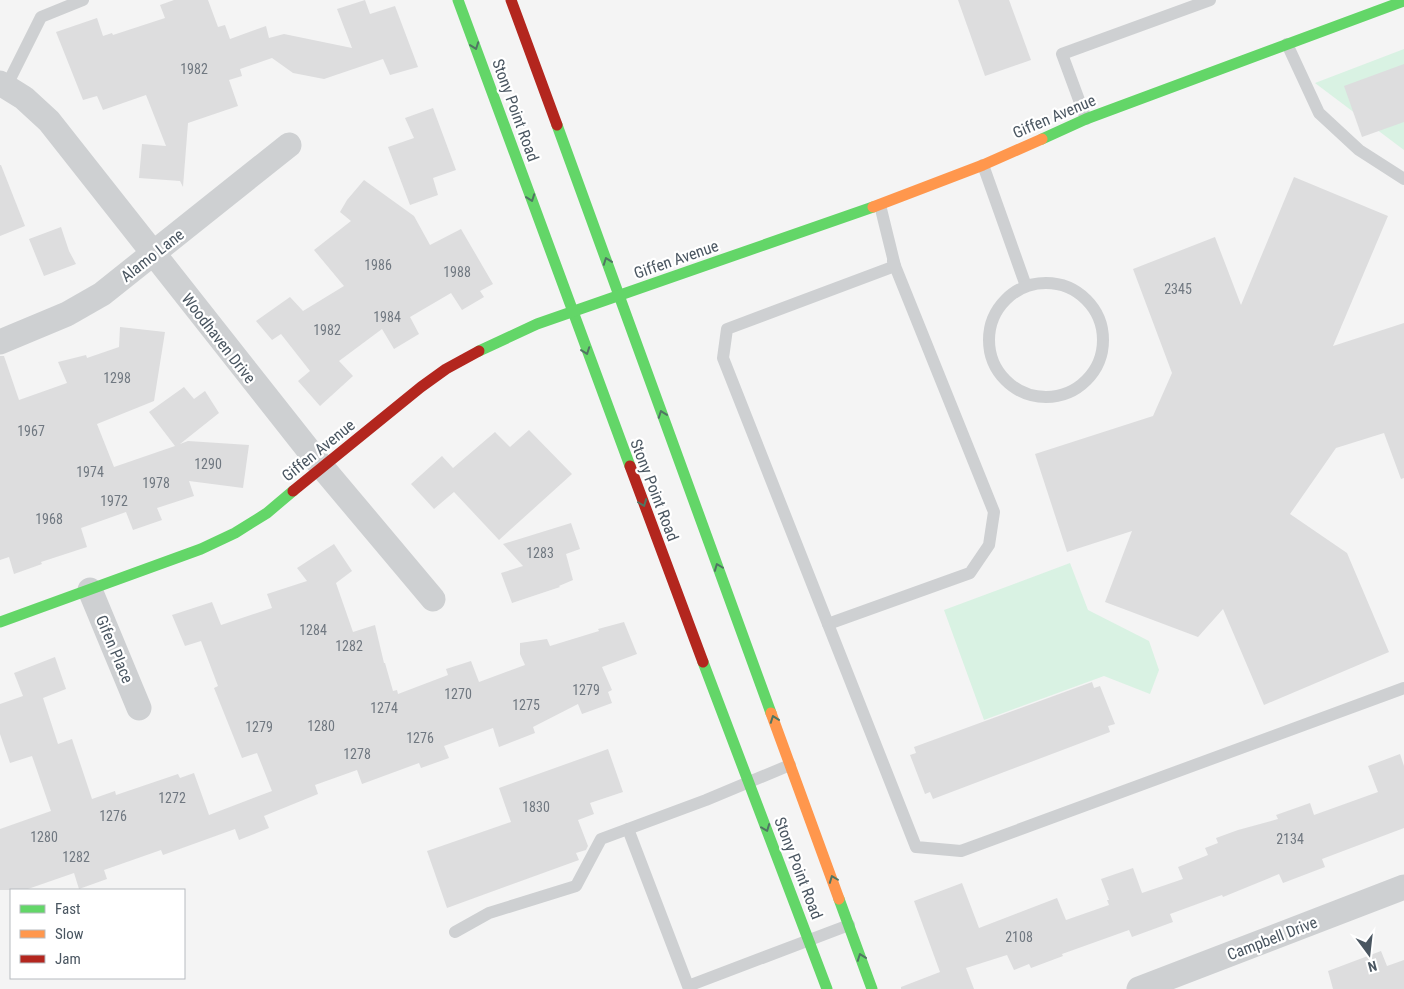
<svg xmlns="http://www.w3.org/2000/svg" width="1404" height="989" font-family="'Roboto Condensed',sans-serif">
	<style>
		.green { fill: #d9f2e3 }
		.building { fill: #ddddde }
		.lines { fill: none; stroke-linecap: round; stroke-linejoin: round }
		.lane { stroke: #ced0d2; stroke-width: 12 }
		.street { stroke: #ced0d2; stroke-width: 25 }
		.fast { stroke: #63d668; stroke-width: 11 }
		.slow { stroke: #ff974d; stroke-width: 11 }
		.jam { stroke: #b3261e; stroke-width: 11 }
		.oneway { stroke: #507663 }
		.labels { text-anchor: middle; stroke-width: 4.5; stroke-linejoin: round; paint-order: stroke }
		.number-label { font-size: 14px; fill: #707881 }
		.street-label { font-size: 16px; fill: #4a5661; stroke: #fff }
	</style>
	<rect width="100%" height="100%" fill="#f4f4f4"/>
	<g class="green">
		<polygon points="1404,49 1404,150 1315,83"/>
		<polygon points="1070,563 1088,610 1149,641 1159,670 1150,694 1104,676 984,720 944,610"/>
	</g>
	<g class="building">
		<polygon points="174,0 208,0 218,27 225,25 230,39 266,26 269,38 284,34 352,48 337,9 365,0 370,14 395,6 418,67 390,75 383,59 324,79 293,73 272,58 240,69 242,76 229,80 238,106 188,123 183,187 180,181 139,178 142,144 166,146 146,95 103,110 97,96 83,100 56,32 97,18 103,36 112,33 113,35 165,18 160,5"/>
		<polygon points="958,0 1009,0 1031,60 985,76"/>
		<polygon points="1404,64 1404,122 1362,137 1344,86"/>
		<polygon points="433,108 456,170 433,178 438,195 410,205 388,147 414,138 405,118"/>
		<polygon points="0,165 1,165 25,226 0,236"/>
		<polygon points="1294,177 1388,216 1333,346 1404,323 1404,478 1401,479 1384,433 1336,448 1290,514 1347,553 1389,652 1264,705 1223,609 1198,637 1105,602 1132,531 1067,552 1035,454 1153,416 1172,373 1133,269 1215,237 1241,305"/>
		<polygon points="364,180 414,216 430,245 461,229 493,284 480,291 484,297 462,310 451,293 410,317 419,334 394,349 382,329 339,361 353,376 320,406 298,381 310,371 281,334 272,340 256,321 290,297 303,311 344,286 314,250 351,221 340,212 347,200"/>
		<polygon points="61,227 69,251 76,264 44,276 29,239"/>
		<polygon points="120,327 165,332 154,401 97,424 114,467 175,446 149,412 184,387 194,399 205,391 219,413 180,444 188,441 249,445 243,488 189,481 194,496 157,508 162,520 133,530 126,512 81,528 87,547 41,562 42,564 14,574 9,557 0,560 0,356 4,356 19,400 67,383 58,362 86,355 87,358 119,347"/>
		<polygon points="529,430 572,474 499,540 454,492 434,509 411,484 442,456 453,468 495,432 510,447"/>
		<polygon points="571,523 580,549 566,554 573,580 559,586 560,587 512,603 501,573 523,566 503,544"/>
		<polygon points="334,544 352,571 336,583 353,632 375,625 384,663 385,663 393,691 397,690 398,694 448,675 446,669 471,661 479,682 525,665 520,654 520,643 547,639 550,646 599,631 598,629 624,622 637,654 602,667 612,690 608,692 612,703 582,714 578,704 533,727 535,733 499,747 493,728 444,746 449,758 421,768 419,763 362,784 357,770 315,785 318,794 264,816 269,828 239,840 235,829 163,855 161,850 104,870 107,879 79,889 74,873 25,890 0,890 0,829 51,811 32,756 10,763 0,734 0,704 23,696 14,673 55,657 66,689 43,698 58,744 72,739 92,799 115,791 116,795 178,774 180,778 194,773 209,815 272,791 257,753 242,758 214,688 218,686 201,641 185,646 172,615 212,602 221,625 272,608 267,594 307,581 297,568"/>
		<polygon points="1092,682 1094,688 1100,686 1115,724 1108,726 1110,732 933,799 930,792 925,794 910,755 916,753 914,747"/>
		<polygon points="608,749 623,792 590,803 594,814 578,820 588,846 586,850 576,853 579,860 447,908 427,851 511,822 499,788"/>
		<polygon points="1400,754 1404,766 1404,828 1322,859 1325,867 1283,883 1279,874 1223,897 1222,895 1170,914 1173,922 1132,937 1129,930 1062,954 1063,956 1031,968 1029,964 1014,970 1007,955 966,968 974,989 901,989 901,987 940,972 914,901 962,883 979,928 1057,898 1066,920 1109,905 1107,900 1109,900 1101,879 1133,868 1142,893 1183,879 1178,867 1208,855 1205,848 1218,843 1216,838 1238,830 1278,819 1276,815 1310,803 1314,815 1378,792 1368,766"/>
		<polygon points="1381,951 1387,966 1404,960 1404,989 1333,989 1328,971"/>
	</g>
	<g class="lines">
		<g class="lane">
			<polyline points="1287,44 1319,113 1359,150 1404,179"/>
			<polyline points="6,87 41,17 83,0"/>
			<polyline points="1086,119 1062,54 1210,0"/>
			<polyline points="983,165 1026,286"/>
			<polyline points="880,205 895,266 727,329 723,358 916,847 961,851 1404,688"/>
			<circle cx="1046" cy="340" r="57"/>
			<polyline points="828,624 970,573 989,545 994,512 893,261"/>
			<polyline points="628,829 688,986 849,925"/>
			<polyline points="455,932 489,913 576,886 601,839 706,800 790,765"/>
		</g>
		<g class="street">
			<polyline points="0,83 24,98 49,121 322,467 433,599"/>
			<polyline points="0,342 67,314 102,294 289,145"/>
			<polyline points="90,590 139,708"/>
			<polyline points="1139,989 1404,887"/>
		</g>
		<g class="fast">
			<polyline points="458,0 630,466"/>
			<polyline points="557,125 771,713"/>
			<polyline points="1042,139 1086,119 1404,1"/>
			<polyline points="479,351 537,324 873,207"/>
			<polyline points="0,622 201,549 235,533 267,513 293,491"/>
			<polyline points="703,662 827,989"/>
			<polyline points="839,899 872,989"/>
		</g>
		<g class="slow">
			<polyline points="873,207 983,165 1042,139"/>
			<polyline points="771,713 839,899"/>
		</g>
		<g class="jam">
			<polyline points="511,0 557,125"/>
			<polyline points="630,466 703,662"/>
			<polyline points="293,491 421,387 446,369 479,351"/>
		</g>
	</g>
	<defs><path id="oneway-chevron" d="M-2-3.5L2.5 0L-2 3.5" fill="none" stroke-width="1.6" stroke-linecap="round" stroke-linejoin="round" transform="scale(1.25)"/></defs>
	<g class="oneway">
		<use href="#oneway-chevron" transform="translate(475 46) rotate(70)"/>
		<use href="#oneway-chevron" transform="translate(531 198) rotate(70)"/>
		<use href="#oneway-chevron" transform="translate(607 261) rotate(-110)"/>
		<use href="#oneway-chevron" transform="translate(586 351) rotate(70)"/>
		<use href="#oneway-chevron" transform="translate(662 414) rotate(-110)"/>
		<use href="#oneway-chevron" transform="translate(643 503) rotate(69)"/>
		<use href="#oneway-chevron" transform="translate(718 567) rotate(-111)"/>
		<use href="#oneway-chevron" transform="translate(774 719) rotate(-110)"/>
		<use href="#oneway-chevron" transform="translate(766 828) rotate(69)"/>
		<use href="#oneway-chevron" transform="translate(833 879) rotate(-111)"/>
		<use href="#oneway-chevron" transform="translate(861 957) rotate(-110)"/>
	</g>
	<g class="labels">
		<g class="number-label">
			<text x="194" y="74">1982</text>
			<text x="378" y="270">1986</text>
			<text x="457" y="277">1988</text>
			<text x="1178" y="294">2345</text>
			<text x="387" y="322">1984</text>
			<text x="327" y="335">1982</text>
			<text x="117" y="383">1298</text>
			<text x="31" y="436">1967</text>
			<text x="208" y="469">1290</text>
			<text x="90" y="477">1974</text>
			<text x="156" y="488">1978</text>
			<text x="114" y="506">1972</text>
			<text x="49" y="524">1968</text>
			<text x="540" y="558">1283</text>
			<text x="313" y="635">1284</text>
			<text x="349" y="651">1282</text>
			<text x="586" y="695">1279</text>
			<text x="458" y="699">1270</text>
			<text x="526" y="710">1275</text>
			<text x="384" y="713">1274</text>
			<text x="321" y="731">1280</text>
			<text x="259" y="732">1279</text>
			<text x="420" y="743">1276</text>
			<text x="357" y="759">1278</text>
			<text x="172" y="803">1272</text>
			<text x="536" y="812">1830</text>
			<text x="113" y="821">1276</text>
			<text x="44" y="842">1280</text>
			<text x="1290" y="844">2134</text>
			<text x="76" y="862">1282</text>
			<text x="1019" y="942">2108</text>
		</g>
		<g class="street-label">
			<text transform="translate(516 110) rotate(70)" y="6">Stony Point Road</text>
			<text transform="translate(1054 116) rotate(-23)" y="6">Giffen Avenue</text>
			<text transform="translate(152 255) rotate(-38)" y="6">Alamo Lane</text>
			<text transform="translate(676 259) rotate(-19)" y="6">Giffen Avenue</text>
			<text transform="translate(219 338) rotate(52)" y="6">Woodhaven Drive</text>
			<text transform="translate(318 450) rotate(-39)" y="6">Giffen Avenue</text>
			<text transform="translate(655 490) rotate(69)" y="6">Stony Point Road</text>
			<text transform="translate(115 649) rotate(67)" y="6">Gifen Place</text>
			<text transform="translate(799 868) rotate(69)" y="6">Stony Point Road</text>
			<text transform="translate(1272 938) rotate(-21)" y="6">Campbell Drive</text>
		</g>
	</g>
	<rect x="10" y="889" width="175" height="90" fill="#ffffff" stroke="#b7bbc0"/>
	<rect x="20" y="905" width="25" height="8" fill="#63d668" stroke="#b7bbc0"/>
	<text x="55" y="914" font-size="15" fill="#4a5661">Fast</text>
	<rect x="20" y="930" width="25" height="8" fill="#ff974d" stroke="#b7bbc0"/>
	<text x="55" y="939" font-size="15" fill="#4a5661">Slow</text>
	<rect x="20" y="955" width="25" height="8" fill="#b3261e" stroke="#b7bbc0"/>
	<text x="55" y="964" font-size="15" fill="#4a5661">Jam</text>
	<g transform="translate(1369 954) rotate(165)" stroke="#ffffff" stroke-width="4" paint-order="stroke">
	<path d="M0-4L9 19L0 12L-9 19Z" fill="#4a5661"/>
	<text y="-8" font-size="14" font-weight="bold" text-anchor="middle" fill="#4a5661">N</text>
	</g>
</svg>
